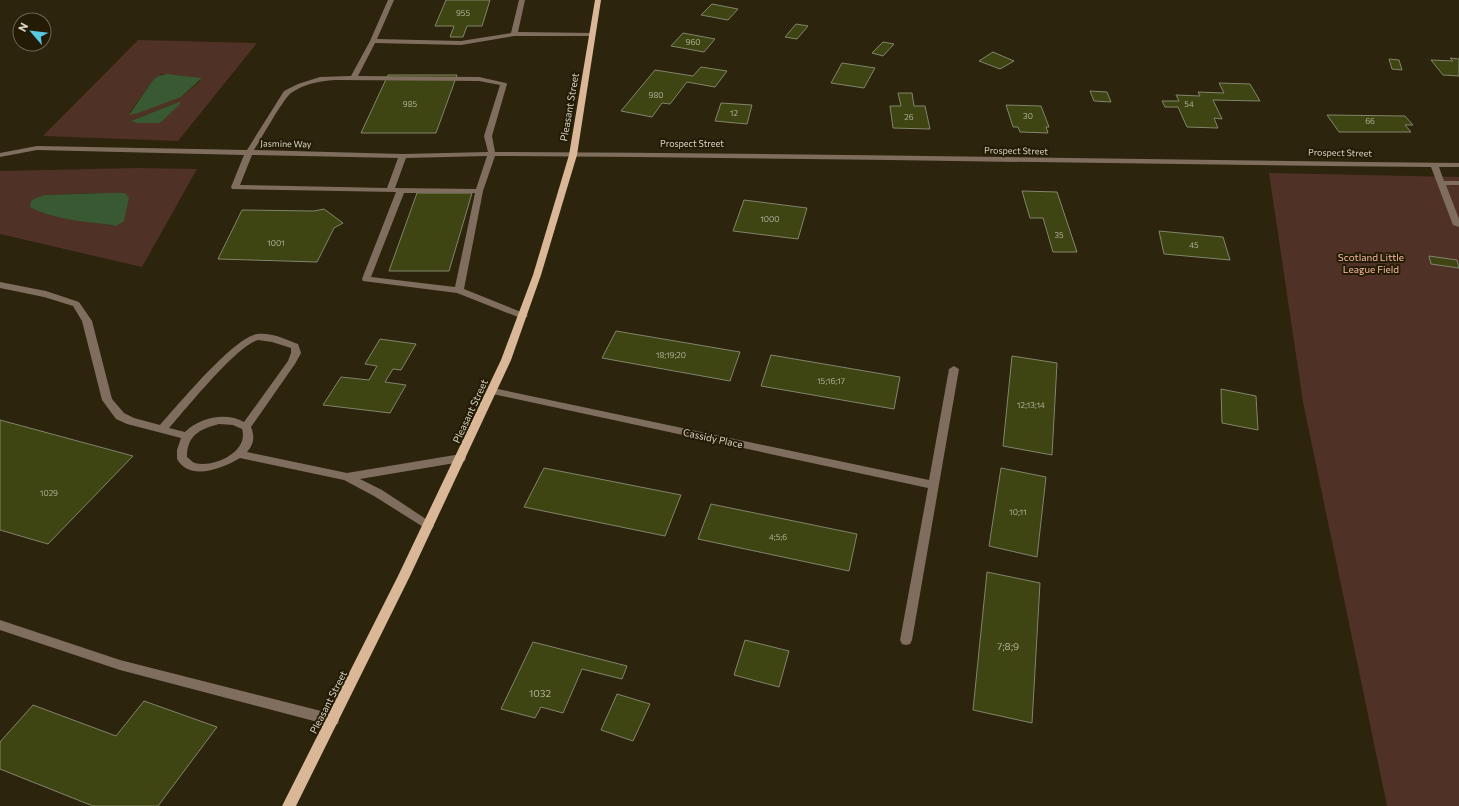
<svg xmlns="http://www.w3.org/2000/svg" width="1459" height="806" font-family="Commissioner,sans-serif">
	<style>
		.green { fill: #503125; fill-rule: evenodd }
		.water { fill: #395933 }
		.building { fill: #3e4412; stroke: #81856b }
		.lines { fill: none; stroke-linecap: round; stroke-linejoin: round }
		.minor { fill: #7f6e5e; fill-rule: evenodd }
		.major { fill: #dab897; fill-rule: evenodd }
		.labels { text-anchor: middle; stroke-width: 4; stroke-linejoin: round; paint-order: stroke }
		.number-label { font-size: 8px; fill: #b3b19a }
		.far-street-label { font-size: 9px; fill: #dad5c7; stroke: #231b04 }
		.street-label { font-size: 10px; fill: #dad5c7; stroke: #231b04 }
		.park-label { font-size: 10px; fill: #fabaa3; stroke: #231b04 }
		.near-number-label { font-size: 10px; fill: #b3b19a }
	</style>
	<rect width="100%" height="100%" fill="#2c240c"/>
	<g class="green">
		<path d="M138,40L257,43L178,141L43,136ZM162,74L199,78L200,81L181,97L129,114L153,80ZM181,101L160,123H136L131,121Z"/>
		<path d="M138,168L197,169L142,267L0,234V171ZM106,193H125L116,226L54,216L40,212L45,195Z"/>
		<polygon points="1269,173 1459,177 1459,806 1387,806 1303,402"/>
	</g>
	<g class="water">
		<polygon points="167,74 202,78 181,97 138,113 129,115 153,80 158,76"/>
		<polygon points="181,101 179,105 160,123 136,123 131,121"/>
		<path d="M106,193H125L129,198L124,221L116,226C88,221 56,221 30,207L31,201L36,198L45,195Z"/>
	</g>
	<g class="building">
		<polygon points="446,0 490,0 482,26 467,26 463,37 450,37 454,26 435,26"/>
		<polygon points="712,4 738,9 728,20 701,15"/>
		<polygon points="796,24 808,26 797,39 785,37"/>
		<polygon points="683,33 715,39 704,52 671,46"/>
		<polygon points="883,42 894,44 883,56 872,53"/>
		<polygon points="993,52 1014,61 1000,69 979,61"/>
		<polygon points="1450,58 1459,59 1459,76 1443,75 1431,60 1453,61"/>
		<polygon points="1389,59 1399,60 1402,70 1392,69"/>
		<polygon points="842,63 875,68 864,88 831,83"/>
		<polygon points="701,67 727,71 715,87 687,82 670,104 662,103 652,117 621,111 655,70 693,76"/>
		<polygon points="388,75 457,75 436,133 361,133"/>
		<polygon points="1219,83 1250,84 1260,101 1213,100 1222,119 1214,118 1218,128 1187,127 1178,107 1165,107 1162,101 1179,101 1176,95 1200,96 1198,92 1224,93"/>
		<polygon points="1090,91 1107,92 1111,102 1094,101"/>
		<polygon points="898,93 912,93 914,106 925,106 930,129 893,128 890,106 901,106"/>
		<polygon points="721,103 752,105 747,124 715,121"/>
		<polygon points="1006,105 1041,106 1049,127 1046,127 1048,133 1020,132 1018,127 1013,127"/>
		<polygon points="1327,115 1405,116 1413,125 1405,125 1411,132 1339,132"/>
		<polygon points="1022,191 1057,192 1077,252 1053,252 1043,218 1030,218"/>
		<polygon points="417,193 472,193 449,271 389,271"/>
		<polygon points="744,200 807,208 798,239 733,231"/>
		<polygon points="324,209 343,223 334,228 317,262 218,259 242,210 314,211"/>
		<polygon points="1159,231 1223,237 1230,260 1164,254"/>
		<polygon points="1429,256 1457,260 1459,268 1431,264"/>
		<polygon points="616,331 740,352 730,381 602,358"/>
		<polygon points="380,339 416,344 401,370 393,369 385,382 406,385 390,413 323,405 341,377 369,380 377,366 365,364"/>
		<polygon points="771,355 900,377 894,409 761,386"/>
		<polygon points="1012,356 1057,363 1052,455 1003,446"/>
		<polygon points="1221,389 1256,396 1258,430 1222,423"/>
		<polygon points="0,420 133,456 48,544 0,530"/>
		<polygon points="544,468 681,495 665,536 524,507"/>
		<polygon points="1001,468 1046,477 1037,557 989,546"/>
		<polygon points="711,504 857,534 849,571 698,539"/>
		<polygon points="987,572 1040,583 1032,723 973,710"/>
		<polygon points="745,640 789,651 779,687 734,675"/>
		<polygon points="533,642 627,666 622,679 582,669 563,713 541,707 535,718 501,709"/>
		<polygon points="617,694 650,704 633,741 601,730"/>
		<polygon points="144,701 217,727 158,806 93,806 0,769 0,742 33,705 116,736"/>
	</g>
	<g class="lines">
		<g class="minor">
			<path d="M388,0H394L377,39L461,41L511,33L519,0H525L518,32L595,33V35L593,36H514L461,45L375,43L358,76L479,77L506,83L507,84L492,136L495,152C817,153 1138,160 1459,163V167H1439L1444,181H1459V185H1446L1459,219V227L1453,225L1431,167C1119,164 807,158 495,156L483,191L464,289L526,314L528,316L523,319L457,293L363,281L362,279L396,192L232,189L231,187L244,155L37,150L0,157V153L37,146L247,150L284,91L298,84L320,77L351,76L370,41ZM335,80L479,81L500,85L484,136L488,152L403,154L254,150C261,139 283,99 291,93C304,84 319,81 335,80ZM252,155L398,158L387,188L240,185ZM487,156L476,189L395,188L406,158ZM404,193H475L455,287L371,277Z"/>
			<path d="M0,282L46,291L79,302L92,321L112,399L124,413L134,418L160,425C178,405 233,338 257,334C270,332 286,339 298,344L301,353L295,364L251,427C255,437 254,444 247,452L347,473L461,454L465,455L466,458L465,461L461,462L360,479L382,490L432,523L434,526L432,529L428,530L374,496L344,480L240,458C223,468 190,482 177,459V450L181,438L127,424L116,419L102,400L82,321L73,306L44,297L0,288ZM258,340L272,342L291,348V353L288,361L244,422C227,412 200,417 185,432L169,428C187,408 236,346 258,340ZM219,424L233,425L242,429C249,452 214,468 195,463C192,462 190,459 187,457C187,435 200,429 219,424Z"/>
			<polygon points="954,366 959,369 912,640 910,644 906,645 902,644 900,640 928,488 493,394 488,391 493,388 929,480 949,369"/>
			<polygon points="0,620 120,660 333,714 338,716 339,720 338,724 333,726 120,670 0,630"/>
		</g>
		<polygon class="major" points="595,0 601,0 577,155 541,275 511,360 410,576 296,806 282,806 398,576 501,360 533,275 569,155"/>
	</g>
	<g class="labels">
		<g class="number-label">
			<text x="463" y="16">955</text>
			<text x="693" y="45">960</text>
			<text x="656" y="98">980</text>
			<text x="410" y="107">985</text>
			<text x="1189" y="107">54</text>
			<text x="734" y="116">12</text>
			<text x="1028" y="119">30</text>
			<text x="909" y="120">26</text>
			<text x="1370" y="124">66</text>
			<text x="770" y="222">1000</text>
			<text x="1059" y="238">35</text>
			<text x="276" y="246">1001</text>
			<text x="1194" y="248">45</text>
			<text x="671" y="358">18;19;20</text>
			<text x="831" y="384">15;16;17</text>
			<text x="1031" y="408">12;13;14</text>
			<text x="49" y="496">1029</text>
			<text x="1018" y="515">10;11</text>
			<text x="778" y="540">4;5;6</text>
		</g>
		<g class="far-street-label">
			<text transform="translate(286 144) rotate(1)" y="3">Jasmine Way</text>
			<text x="692" y="147">Prospect Street</text>
			<text transform="translate(1016 151) rotate(1)" y="3">Prospect Street</text>
			<text transform="translate(1340 153) rotate(1)" y="3">Prospect Street</text>
		</g>
		<g class="street-label">
			<text transform="translate(569 107) rotate(-80)" y="4">Pleasant Street</text>
			<text transform="translate(470 411) rotate(-65)" y="4">Pleasant Street</text>
			<text transform="translate(713 438) rotate(12)" y="4">Cassidy Place</text>
			<text transform="translate(328 702) rotate(-63)" y="4">Pleasant Street</text>
		</g>
		<g class="park-label">
			<text x="1371" y="261">Scotland Little<tspan x="1371" dy="12">League Field</tspan></text>
		</g>
		<g class="near-number-label">
			<text x="1008" y="650">7;8;9</text>
			<text x="540" y="697">1032</text>
		</g>
	</g>
	<g transform="translate(32 32) rotate(298)"><circle r="19" fill="#231b04" stroke="#6c6552"/>
	<path d="M0-3L7 15L0 10L-7 15Z" fill="#57c9e2"/>
	<text y="-6" font-size="11" font-weight="bold" text-anchor="middle" fill="#dad5c7">N</text>
	</g>
</svg>
